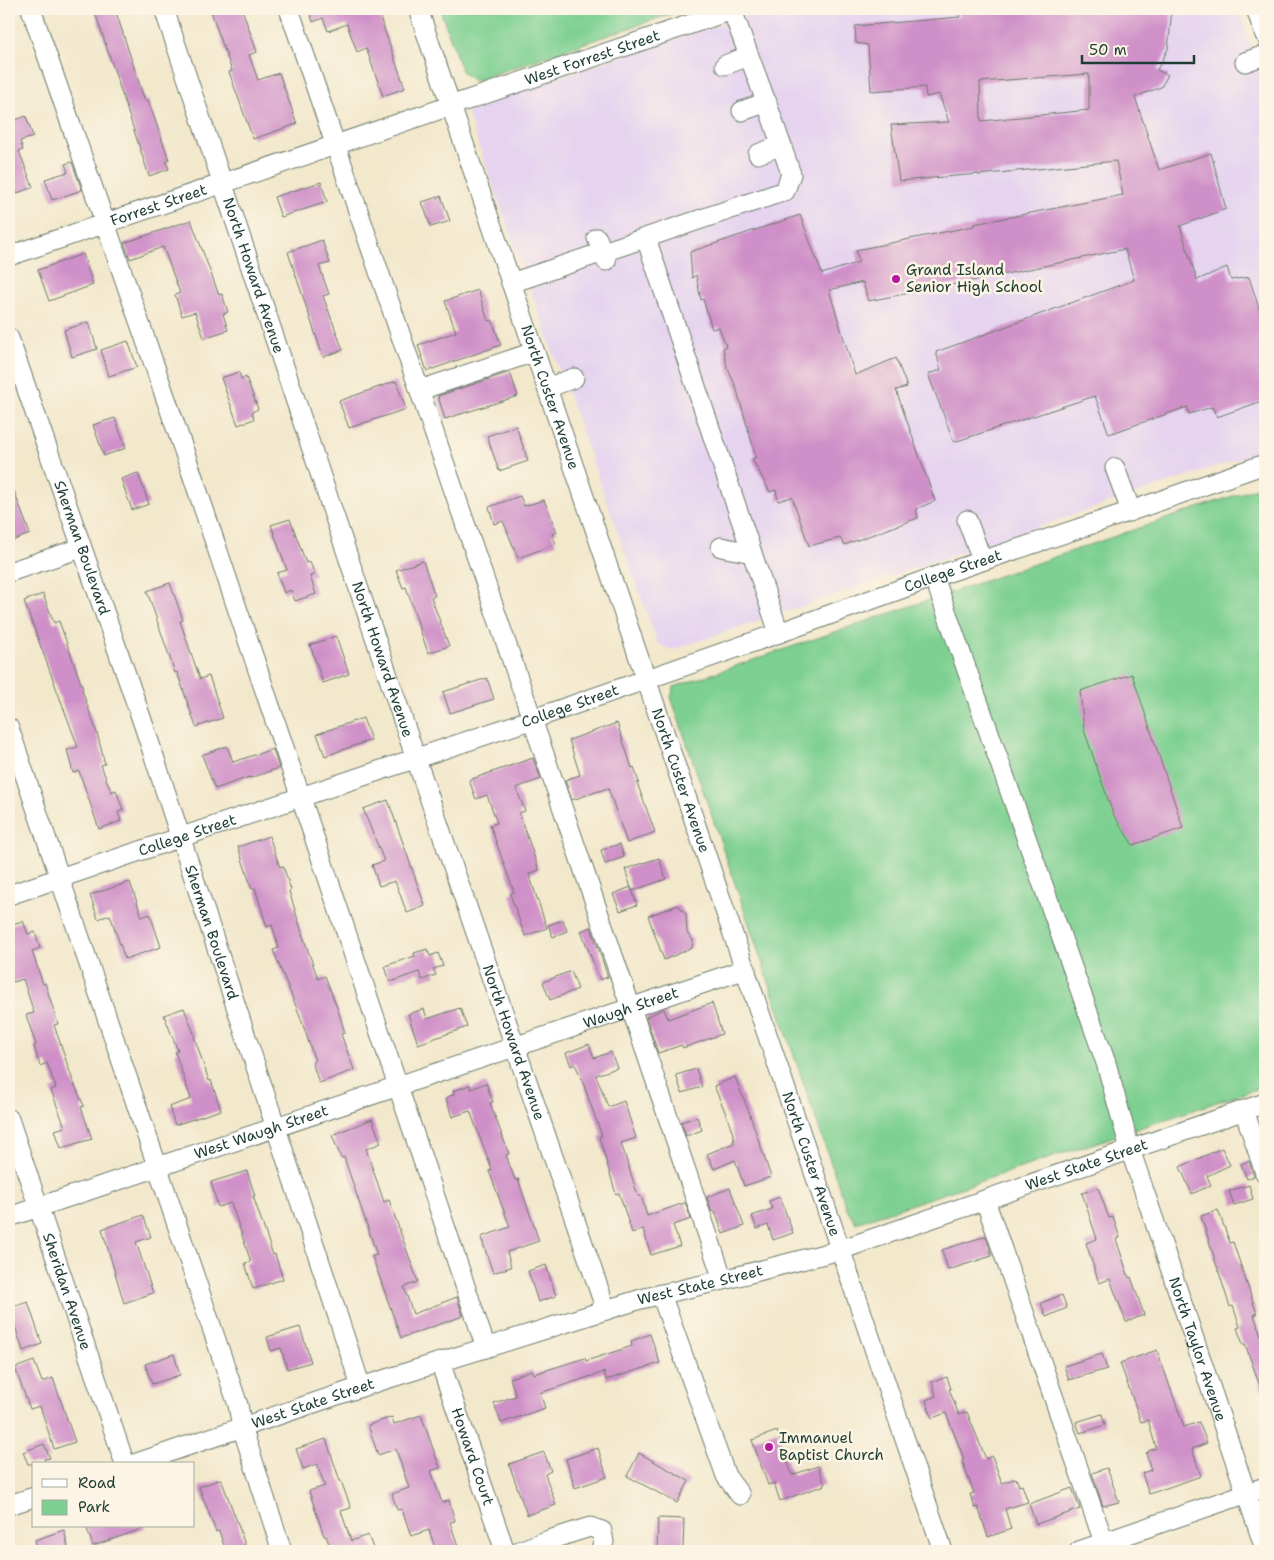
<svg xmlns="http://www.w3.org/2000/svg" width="1274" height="1560" font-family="'Shantell Sans',sans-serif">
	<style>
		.built { fill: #e5d3f0 }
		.green { fill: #7ed092; stroke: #4e8663 }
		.building { fill: #cf8fc8; fill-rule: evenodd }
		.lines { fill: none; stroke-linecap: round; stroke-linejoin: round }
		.minor-casing { stroke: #697969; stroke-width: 21 }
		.minor { stroke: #fff; stroke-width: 19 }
		.poi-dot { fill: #b5179e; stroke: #fcf5e5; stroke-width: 2 }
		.labels { text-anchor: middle; stroke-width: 5; stroke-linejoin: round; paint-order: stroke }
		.street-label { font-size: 15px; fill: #1f3d34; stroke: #fcf5e5 }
		.poi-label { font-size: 15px; fill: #1f3d34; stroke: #fcf5e5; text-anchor: start }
	</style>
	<rect width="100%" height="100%" fill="#fcf5e5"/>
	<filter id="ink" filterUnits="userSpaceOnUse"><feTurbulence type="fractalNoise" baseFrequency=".02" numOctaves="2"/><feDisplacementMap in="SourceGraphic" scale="10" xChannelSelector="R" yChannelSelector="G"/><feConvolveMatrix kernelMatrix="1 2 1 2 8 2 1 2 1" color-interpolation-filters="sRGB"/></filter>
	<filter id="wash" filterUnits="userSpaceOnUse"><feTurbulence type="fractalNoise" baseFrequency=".0096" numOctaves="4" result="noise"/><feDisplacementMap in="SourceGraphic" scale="20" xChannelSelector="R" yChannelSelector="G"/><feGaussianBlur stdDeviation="1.12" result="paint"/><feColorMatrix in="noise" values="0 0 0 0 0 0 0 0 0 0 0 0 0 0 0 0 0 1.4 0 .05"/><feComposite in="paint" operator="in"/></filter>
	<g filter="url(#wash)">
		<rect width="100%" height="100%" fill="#f2e8cc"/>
		<polygon class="built" points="767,9 1238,9 1265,89 1265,450 672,650 658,644 465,107"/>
		<g class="green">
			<polygon points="440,9 685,9 474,81 462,72"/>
			<polygon points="1265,485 1265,1086 856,1223 846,1207 671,697 674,687"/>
		</g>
		<g id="blocks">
			<g class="building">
				<polygon points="94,9 115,9 145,101 148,100 169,160 166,161 169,169 149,176"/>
				<polygon points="210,9 242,9 257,52 249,55 258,80 279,73 297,124 253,139 229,72 232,71"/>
				<polygon points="309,9 377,9 405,88 383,96 366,48 357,52 347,24 328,31 323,18 313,22"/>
				<path d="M957,9H1170L1171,19L1168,49L1157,70L1168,75L1161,87L1135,97L1159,170L1211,153L1226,209L1180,226L1197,280L1227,267L1231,280L1249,277L1265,327V400L1217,417L1212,407L1189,414L1187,407L1109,434L1095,396L954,442L928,374L941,370L936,352L1134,280L1125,249L982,279L868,301L863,282L829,290L855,375L896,358L907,387L896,390L935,501L916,509L918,518L844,545L840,538L809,546L792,497L778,501L776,490L770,492L752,459L756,457L736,387L727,367L723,348L726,346L719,327L712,329L703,299L701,300L696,275L692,278L690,252L800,215L822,274L859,262L856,250L974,226V224L1123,195L1116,161L978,175V174L899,181L891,125L949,122L939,94L926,97L925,87L871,91L868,45L856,43L855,26L960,17ZM1089,74V110L981,121L980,82Z"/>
				<polygon points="11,114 13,121 26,116 33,137 20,141 23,150 19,151 33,187 15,194 9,178 9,115"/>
				<polygon points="72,162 82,190 52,200 45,179 68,172 65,164"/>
				<polygon points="321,182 327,202 281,217 274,197"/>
				<polygon points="441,196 450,221 431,227 422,202"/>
				<polygon points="191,220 219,295 222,294 228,312 223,314 228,330 204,338 195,312 182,316 175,295 180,293 163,247 130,259 124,243"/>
				<polygon points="322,240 330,263 319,266 329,294 323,296 343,350 323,357 288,252"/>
				<polygon points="83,254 93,285 49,301 38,270"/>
				<polygon points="478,290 488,321 492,320 501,345 427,371 418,345 456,332 445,301"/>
				<polygon points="89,322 97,349 72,357 64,330"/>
				<polygon points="128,341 137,367 109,376 101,350"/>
				<polygon points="239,372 241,379 246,377 258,409 252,412 254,419 238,425 221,378"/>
				<polygon points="510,372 518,396 445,419 438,396"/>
				<polygon points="396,381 406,409 349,428 339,401"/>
				<polygon points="115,418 126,448 104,456 93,425"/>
				<polygon points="516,426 528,461 499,471 487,436"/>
				<polygon points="138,473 149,504 132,510 121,479"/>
				<polygon points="9,480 10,480 30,534 9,542"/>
				<polygon points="520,496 524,506 544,500 557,532 552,534 556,544 518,558 503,521 494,524 489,507"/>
				<polygon points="290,519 306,563 310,562 315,575 310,576 316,594 295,601 291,590 284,593 277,573 287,570 271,525"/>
				<polygon points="423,561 435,596 431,597 449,646 428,653 406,587 403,588 396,570"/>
				<polygon points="170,583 183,620 180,621 200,679 209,676 223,718 196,727 177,672 175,673 147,591"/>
				<polygon points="43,594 54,623 59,621 83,689 82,690 97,733 105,764 101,765 111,792 116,790 123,810 118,812 121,821 99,829 79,771 73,773 67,750 78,747 24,601"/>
				<polygon points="336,636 349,674 323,683 310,645"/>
				<polygon points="1132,674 1183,828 1133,845 1113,814 1084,730 1080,691"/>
				<polygon points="487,678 494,699 450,713 443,692"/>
				<polygon points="363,718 371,740 325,756 317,734"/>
				<polygon points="617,723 632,768 634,767 639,783 637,783 655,832 627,843 608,788 572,800 565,780 580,775 569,740"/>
				<polygon points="227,746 233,762 273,749 279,768 250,778 249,777 215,789 202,755"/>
				<polygon points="533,758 541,779 516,788 525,811 519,813 539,870 529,874 547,928 525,936 510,894 514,892 490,825 497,823 487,795 476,799 469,780"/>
				<polygon points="388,800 425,906 407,913 395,881 379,886 372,865 384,861 363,809"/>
				<polygon points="269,836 280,867 283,866 291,890 289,891 303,936 318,979 325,976 338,1010 345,1033 341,1034 354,1070 319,1083 312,1062 315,1061 300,1016 273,950 279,948 272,925 267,927 255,888 252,889 238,847"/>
				<polygon points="620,844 624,857 605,864 601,850"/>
				<polygon points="659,858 666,879 632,891 625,869"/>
				<polygon points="130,882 142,917 150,914 161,947 125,959 110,915 98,919 90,895"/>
				<polygon points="631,887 637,905 620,911 613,894"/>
				<polygon points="678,905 686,914 687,933 693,940 692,948 664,960 648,916"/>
				<polygon points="563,920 567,931 553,937 548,925"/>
				<polygon points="23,921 28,934 35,932 40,948 32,951 43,984 45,983 58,1024 54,1025 73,1081 84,1106 81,1107 92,1139 61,1148 55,1130 65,1127 51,1090 56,1088 47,1063 40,1066 34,1046 36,1045 26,1015 34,1013 23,979 13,982 9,971 9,925"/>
				<polygon points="591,927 608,977 600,980 581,931"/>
				<polygon points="427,949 430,956 438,953 443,966 433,969 436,975 422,980 419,972 390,982 385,966 415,956 414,953"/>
				<polygon points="571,971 578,989 550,1000 543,982"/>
				<polygon points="712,1003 722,1034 683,1048 682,1045 658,1053 646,1017 664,1009 668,1019"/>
				<polygon points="184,1008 195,1036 194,1036 209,1081 211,1080 221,1110 175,1125 169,1107 191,1099 175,1052 178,1051 164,1015"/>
				<polygon points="460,1008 467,1027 418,1044 408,1014 424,1009 427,1019"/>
				<polygon points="589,1044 594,1058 611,1052 617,1068 596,1075 608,1107 624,1101 636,1138 621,1143 638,1196 641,1196 647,1216 684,1203 686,1204 691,1219 673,1225 680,1246 651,1255 643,1229 632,1233 619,1193 616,1194 599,1137 602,1136 582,1080 575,1064 571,1066 566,1053"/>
				<polygon points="696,1069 702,1087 682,1093 676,1075"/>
				<polygon points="735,1077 749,1112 771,1177 744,1186 735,1160 714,1169 707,1154 734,1143 733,1140 735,1140 726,1114 714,1086"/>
				<polygon points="486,1083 493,1102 490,1103 509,1154 506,1155 515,1180 518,1179 539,1241 507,1252 511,1267 493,1273 481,1237 510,1227 489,1171 492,1170 470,1111 452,1117 446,1098 454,1094 453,1091 470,1085 471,1089"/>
				<polygon points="697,1117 702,1130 686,1136 681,1122"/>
				<polygon points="372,1119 381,1143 366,1149 384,1202 389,1200 418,1282 404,1287 413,1314 457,1297 463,1316 401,1338 372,1256 377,1255 344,1157 341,1158 332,1135"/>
				<polygon points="1222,1148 1230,1165 1207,1176 1211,1185 1192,1194 1180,1167"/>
				<polygon points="1249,1161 1254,1176 1247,1179 1241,1164"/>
				<polygon points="247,1171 255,1196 253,1196 273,1255 275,1254 283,1279 253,1289 245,1263 251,1262 231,1203 218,1207 211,1182"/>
				<polygon points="1249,1185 1253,1199 1234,1205 1229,1191"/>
				<polygon points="730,1188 744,1226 723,1234 715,1211 712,1212 707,1197"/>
				<polygon points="1098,1188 1109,1218 1113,1217 1120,1238 1116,1239 1129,1278 1131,1277 1144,1315 1126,1322 1110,1279 1099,1283 1086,1243 1097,1239 1082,1193"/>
				<polygon points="780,1197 793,1233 773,1240 768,1225 757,1229 752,1216 772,1209 769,1201"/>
				<polygon points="1218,1210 1230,1243 1233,1242 1257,1314 1254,1315 1265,1347 1265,1397 1264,1397 1245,1344 1243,1344 1237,1328 1240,1327 1233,1306 1230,1307 1201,1216"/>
				<polygon points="143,1215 151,1237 136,1242 153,1293 124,1303 102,1229"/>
				<polygon points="986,1236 992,1256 948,1270 942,1250"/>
				<polygon points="546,1265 556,1296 538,1302 528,1271"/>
				<polygon points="1062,1295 1067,1308 1046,1317 1041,1303"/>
				<polygon points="28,1302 42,1344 23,1351 9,1308"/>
				<polygon points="300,1327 311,1362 287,1369 281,1348 271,1351 267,1337"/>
				<polygon points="650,1334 660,1363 606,1380 604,1372 540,1393 545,1408 501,1423 494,1403 516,1396 510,1378 532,1370 534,1374 585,1358 586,1361 632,1346 631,1341"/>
				<polygon points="1157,1350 1184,1427 1199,1422 1207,1443 1192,1449 1201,1476 1149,1494 1142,1473 1151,1470 1146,1453 1149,1452 1148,1451 1156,1448 1148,1420 1141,1422 1120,1363"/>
				<polygon points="174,1354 180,1375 152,1384 145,1364"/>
				<polygon points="1102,1354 1107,1369 1069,1380 1064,1366"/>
				<polygon points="34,1361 42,1382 53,1378 75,1442 54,1449 40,1406 30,1409 15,1368"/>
				<polygon points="947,1377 951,1389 949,1389 959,1415 967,1412 986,1459 992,1456 1002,1483 1016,1478 1019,1486 1022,1485 1028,1502 1005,1509 1011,1529 988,1537 978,1507 975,1508 970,1494 974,1493 962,1460 964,1459 946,1413 932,1418 926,1400 936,1396 932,1382"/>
				<polygon points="1102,1414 1105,1425 1080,1433 1076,1422"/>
				<polygon points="421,1415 440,1468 431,1471 442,1503 449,1500 455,1521 450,1522 459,1549 451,1551 436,1551 429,1530 411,1536 402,1509 397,1510 392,1494 409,1488 396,1449 378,1455 368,1425 392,1417 394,1424"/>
				<polygon points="777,1431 792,1475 818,1466 825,1485 780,1501 774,1483 768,1485 752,1440"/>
				<polygon points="326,1439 340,1481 341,1481 351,1508 341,1511 351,1541 368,1535 374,1551 329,1551 328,1550 331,1549 326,1536 324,1536 309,1491 325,1486 317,1464 303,1469 296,1449"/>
				<polygon points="44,1444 50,1458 44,1459 46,1464 28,1464 23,1452"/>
				<polygon points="598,1448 607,1477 575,1488 566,1459"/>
				<polygon points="544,1452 551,1471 545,1474 556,1505 527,1515 509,1464"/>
				<polygon points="639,1453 689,1481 677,1503 627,1476"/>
				<polygon points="1107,1468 1119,1502 1103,1506 1092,1473"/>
				<polygon points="221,1479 238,1524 247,1551 226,1551 219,1531 216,1532 199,1487"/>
				<polygon points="1072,1488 1080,1509 1036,1524 1029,1504"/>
				<polygon points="658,1518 684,1519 683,1551 657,1551"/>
				<polygon points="86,1526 145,1526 145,1528 93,1546"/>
				<polygon points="64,1530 68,1547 57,1551 38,1551 35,1540"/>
			</g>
		</g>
	</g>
	<g filter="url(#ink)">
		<use href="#blocks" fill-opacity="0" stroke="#697969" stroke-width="1"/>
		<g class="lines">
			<defs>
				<g id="minor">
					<polyline points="31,9 192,474 486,1348"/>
					<path id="s1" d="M164,9L416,759L606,1310"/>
					<polyline points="289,9 631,1008 723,1280"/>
					<path id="s2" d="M418,9L943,1551"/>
					<polyline points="1256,9 1265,35"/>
					<polyline points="1245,62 1265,55"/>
					<polyline points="725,65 749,56"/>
					<polyline points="742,111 767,102"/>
					<polyline points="758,154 782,145"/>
					<polyline points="597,238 606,261"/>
					<polyline points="646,238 779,633"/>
					<path id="s3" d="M9,256L735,9"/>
					<polyline points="511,283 785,191 791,174 771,115 732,10"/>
					<path id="s4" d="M9,338L144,726L361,1387"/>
					<polyline points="547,388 574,378"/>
					<polyline points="420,390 534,352"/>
					<polyline points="1115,468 1131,511"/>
					<polyline points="967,520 982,560"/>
					<polyline points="721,547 752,553"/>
					<polyline points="9,572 81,548"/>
					<path id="s5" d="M934,577L1106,1063L1130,1149L1265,1549"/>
					<polyline points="9,728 238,1405 242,1427 282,1551"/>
					<path id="s6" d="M9,895L533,719L779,633L934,577L1131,511L1265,464"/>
					<polyline points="1244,1110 1265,1173"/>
					<path id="s7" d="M9,1119L125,1464"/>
					<polyline points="985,1200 1107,1551"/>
					<path id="s8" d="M9,1217L746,969"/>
					<polyline points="661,1294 726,1476 740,1495"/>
					<path id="s9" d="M440,1362L505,1551"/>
					<path id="s10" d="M134,1464L361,1387L641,1299L723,1280L840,1250L1265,1103"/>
					<polyline points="9,1505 34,1497"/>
					<polyline points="519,1551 549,1540 590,1527 602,1531 604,1542 600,1551"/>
					<polyline points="1079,1551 1265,1487"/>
				</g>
			</defs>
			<use href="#minor" class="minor-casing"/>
			<use href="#minor" class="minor"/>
		</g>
	</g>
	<g class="poi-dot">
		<circle cx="896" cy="279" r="5"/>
		<circle cx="769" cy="1447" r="5"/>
	</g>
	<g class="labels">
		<g class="street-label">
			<text dy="5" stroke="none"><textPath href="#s3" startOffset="616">West Forrest Street</textPath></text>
			<text dy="5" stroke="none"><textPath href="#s3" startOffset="158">Forrest Street</textPath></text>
			<text dy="5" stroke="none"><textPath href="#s1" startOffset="281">North Howard Avenue</textPath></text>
			<text dy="5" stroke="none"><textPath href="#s2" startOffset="410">North Custer Avenue</textPath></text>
			<text dy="5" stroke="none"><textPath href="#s4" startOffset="222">Sherman Boulevard</textPath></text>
			<text dy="5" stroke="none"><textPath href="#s6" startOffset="998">College Street</textPath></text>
			<text dy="5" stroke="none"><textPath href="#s1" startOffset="686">North Howard Avenue</textPath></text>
			<text dy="5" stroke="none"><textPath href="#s6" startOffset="592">College Street</textPath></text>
			<text dy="5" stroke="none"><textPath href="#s2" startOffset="815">North Custer Avenue</textPath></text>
			<text dy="5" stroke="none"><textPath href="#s6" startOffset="188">College Street</textPath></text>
			<text dy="5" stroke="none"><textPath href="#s4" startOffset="628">Sherman Boulevard</textPath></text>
			<text dy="5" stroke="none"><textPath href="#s8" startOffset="656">Waugh Street</textPath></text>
			<text dy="5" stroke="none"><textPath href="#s1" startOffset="1091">North Howard Avenue</textPath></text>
			<text dy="5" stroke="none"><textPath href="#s8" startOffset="266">West Waugh Street</textPath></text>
			<text dy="5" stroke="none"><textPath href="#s2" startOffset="1220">North Custer Avenue</textPath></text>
			<text dy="5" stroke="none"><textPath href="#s10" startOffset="999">West State Street</textPath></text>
			<text dy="5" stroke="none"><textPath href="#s10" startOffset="594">West State Street</textPath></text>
			<text dy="5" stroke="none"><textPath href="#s7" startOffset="182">Sheridan Avenue</textPath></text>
			<text dy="5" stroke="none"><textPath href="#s5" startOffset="816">North Taylor Avenue</textPath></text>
			<text dy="5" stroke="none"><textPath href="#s10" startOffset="189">West State Street</textPath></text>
			<text dy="5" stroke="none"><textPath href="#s9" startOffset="100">Howard Court</textPath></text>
		</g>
		<g class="poi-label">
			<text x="906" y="275">Grand Island<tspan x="906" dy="17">Senior High School</tspan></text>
			<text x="779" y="1443">Immanuel<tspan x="779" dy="17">Baptist Church</tspan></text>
		</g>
	</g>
	<rect width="1274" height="1560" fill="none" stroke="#fcf5e5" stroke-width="30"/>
	<rect x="32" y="1462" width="162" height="65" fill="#fcf5e5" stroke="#a4ab9e"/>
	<rect x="42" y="1479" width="25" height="8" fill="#ffffff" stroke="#a4ab9e"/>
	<text x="78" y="1488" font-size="15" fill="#1f3d34">Road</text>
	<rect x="42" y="1500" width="25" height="15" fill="#7ed092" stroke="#a4ab9e"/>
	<text x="78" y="1512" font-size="15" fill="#1f3d34">Park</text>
	<path d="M1082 55v8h112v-8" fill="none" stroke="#1f3d34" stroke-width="2.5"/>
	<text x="1089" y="55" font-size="15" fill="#1f3d34" stroke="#fcf5e5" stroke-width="4" paint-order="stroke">50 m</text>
</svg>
